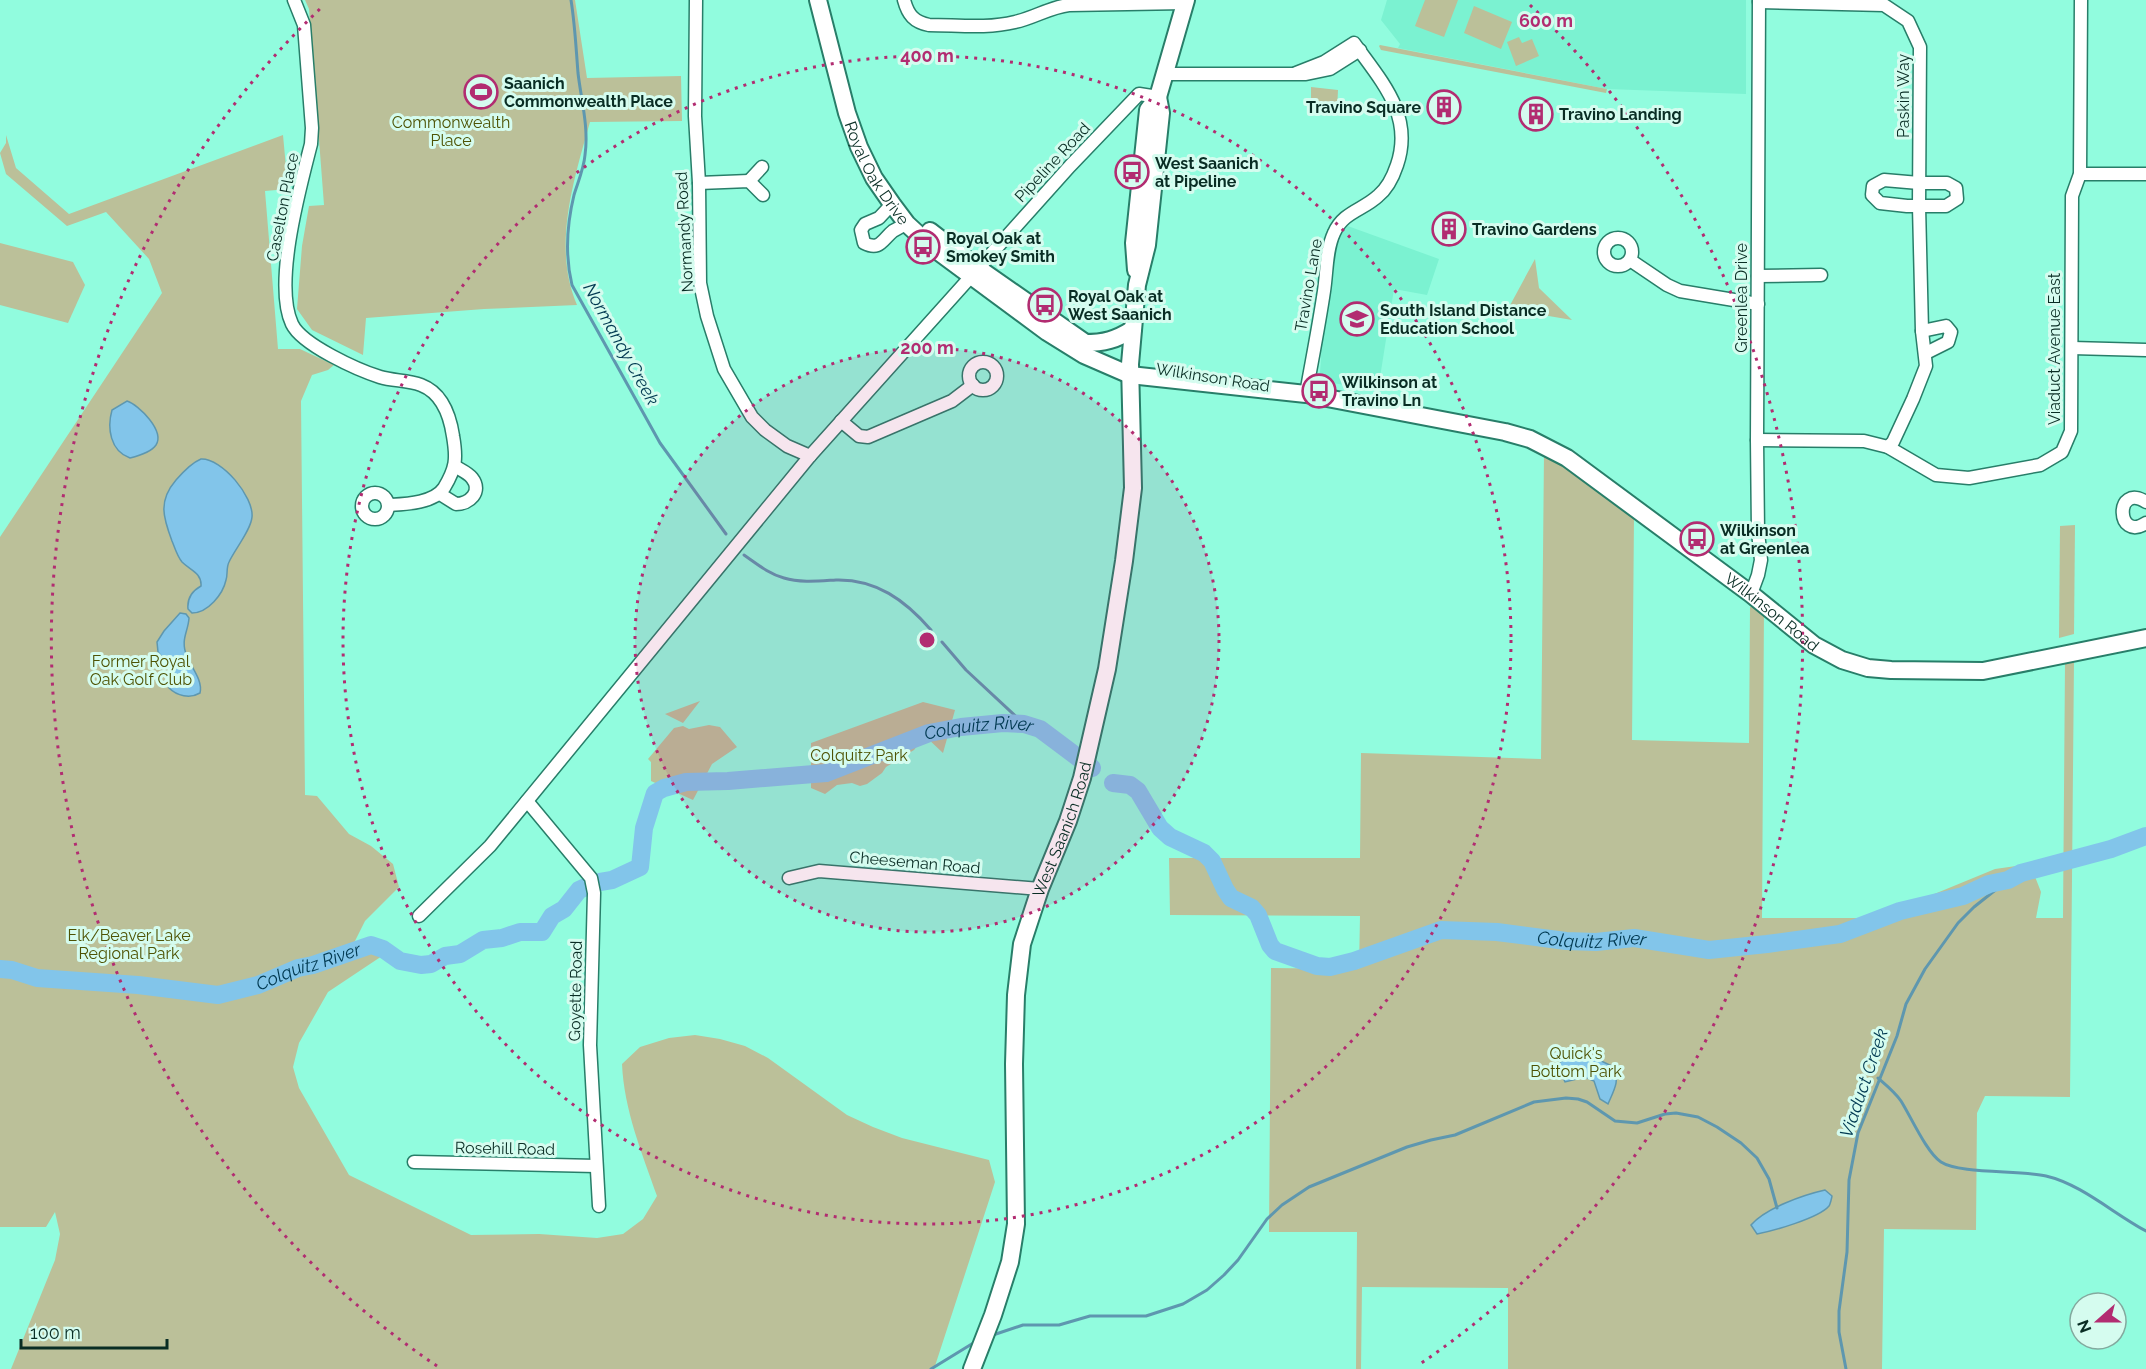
<svg xmlns="http://www.w3.org/2000/svg" width="2146" height="1369" font-family="Raleway,sans-serif">
	<style>
		.built { fill: #7bf2d1 }
		.green { fill: #bbc099 }
		.water { fill: #82c5ea; stroke: #5e97af; stroke-width: 1.5 }
		.lines { fill: none; stroke-linecap: round; stroke-linejoin: round }
		.stream { stroke: #5e97af; stroke-width: 3 }
		.river { stroke: #82c5ea; stroke-width: 18 }
		.street-casing { stroke: #287e69; stroke-width: 15 }
		.secondary-casing { stroke: #287e69; stroke-width: 20 }
		.street { stroke: #fff; stroke-width: 12 }
		.secondary { stroke: #fff; stroke-width: 16 }
		.ring { fill: none; stroke: #b22c71; stroke-width: 3; stroke-dasharray: 3 6 }
		.labels { text-anchor: middle; stroke-width: 6; stroke-linejoin: round; paint-order: stroke }
		.poi-label { font-size: 16px; font-weight: bold; fill: #092d24; stroke: #d5fcef; text-anchor: start }
		.street-label { font-size: 16px; fill: #092d24; stroke: #d5fcef }
		.park-label { font-size: 16px; fill: #4e5304; stroke: #d5fcef }
		.water-label { font-size: 18px; font-style: italic; fill: #003951; stroke: #d5fcef }
		.centre { fill: #b22c71; stroke: #d5fcef; stroke-width: 3 }
		.ring-label { font-size: 18px; text-anchor: middle; font-weight: bold; fill: #b22c71; stroke: #d5fcef; stroke-width: 6; stroke-linejoin: round; paint-order: stroke }
	</style>
	<rect width="100%" height="100%" fill="#91fcde"/>
	<g class="built">
		<polygon points="1387,0 1746,0 1746,94 1607,89 1398,48 1400,44 1381,20"/>
		<polygon points="1345,225 1439,259 1427,295 1394,289 1378,390 1319,381 1321,361 1321,342 1334,255"/>
	</g>
	<g class="green">
		<path d="M305,0H575L587,78L681,76L682,121L590,122C574,179 552,247 577,305L484,309L366,318L363,355L312,330L297,309L302,246L309,206L324,205L309,9Z"/>
		<polygon points="1425,0 1458,0 1444,37 1415,26"/>
		<polygon points="1474,6 1512,22 1501,49 1464,33"/>
		<polygon points="1519,37 1522,43 1532,39 1539,56 1516,66 1507,42"/>
		<polygon points="1380,45 1607,89 1606,93 1381,50 1379,46"/>
		<polygon points="1311,87 1338,90 1337,111 1311,110"/>
		<path d="M6,135L16,168L69,214L283,135L288,189L265,191L278,349H300L334,365L328,370L312,375L301,401L305,795L317,796L349,834L371,846L393,864L399,887L365,921L354,943L369,942L385,954L328,992L299,1043L293,1067L299,1088L349,1175L471,1235L539,1234L597,1238L623,1234L643,1219L657,1196C642,1153 624,1110 622,1064L640,1047L669,1038L695,1035L720,1039L745,1046L768,1058L847,1115L873,1127L902,1138L989,1160L995,1182L935,1366L931,1369H11L55,1260L60,1234L55,1212L46,1227H0V537L162,293L149,259L106,212L67,226L6,174L0,153L6,143Z"/>
		<polygon points="0,243 73,262 85,285 68,323 0,305"/>
		<polygon points="1535,259 1539,288 1572,320 1508,309"/>
		<polygon points="1544,453 1634,517 1632,740 1749,743 1750,607 1764,608 1762,918 1876,918 1995,869 2030,864 2041,892 2036,918 2063,918 2065,663 2074,661 2070,1097 1985,1096 1977,1113 1976,1230 1884,1229 1882,1369 1508,1369 1508,1288 1362,1287 1361,1369 1356,1369 1357,1232 1269,1232 1271,968 1359,969 1360,916 1170,915 1169,858 1360,858 1361,753 1541,759"/>
		<polygon points="2075,525 2074,634 2059,638 2060,526"/>
		<polygon points="700,701 683,723 665,714"/>
		<polygon points="923,702 955,710 943,753 925,736 914,750 886,767 882,773 867,784 860,786 852,783 837,785 825,794 811,788 811,743"/>
		<polygon points="709,725 720,727 737,747 712,764 693,800 651,781 651,762 648,759 674,728 683,726 689,729"/>
	</g>
	<g class="water">
		<path d="M127,401C139,405 165,431 156,445C151,452 138,456 130,458C110,451 107,428 112,410Z"/>
		<path d="M201,459C222,458 254,497 252,517C251,530 235,549 229,562C226,568 228,574 226,580C223,594 208,613 192,613L188,609C187,599 192,591 201,586C202,573 190,570 182,562C177,556 175,548 172,541C163,517 158,501 176,480C183,472 191,463 201,459Z"/>
		<path d="M180,613L186,614L189,618C188,633 180,639 187,657C192,668 203,681 200,693C190,699 177,696 169,688V679L175,663L162,657L158,652L157,642L164,631Z"/>
		<path d="M1569,1057L1595,1058L1614,1067C1620,1081 1614,1090 1608,1104L1600,1099L1594,1081L1585,1077L1565,1082L1560,1072V1062Z"/>
		<path d="M1825,1190L1832,1196C1832,1197 1830,1205 1829,1206C1819,1218 1773,1231 1757,1234L1751,1225C1766,1208 1803,1195 1825,1190Z"/>
	</g>
	<g class="lines">
		<g class="stream">
			<path d="M571,0C575,25 576,48 578,73C581,99 589,128 585,155C584,168 578,182 574,195C567,224 565,256 572,285L660,443L726,534"/>
			<path d="M744,555C757,564 769,574 784,578C800,583 819,581 836,580C876,579 905,600 931,630"/>
			<polyline points="942,642 966,670 1024,724"/>
			<path d="M1878,1078C1886,1085 1895,1092 1901,1101C1911,1117 1927,1153 1941,1162C1959,1174 2021,1170 2046,1176C2081,1184 2114,1214 2146,1231"/>
			<polyline points="993,1335 1023,1325 1059,1325 1090,1316 1146,1316 1183,1304 1207,1290 1224,1275 1238,1260 1267,1219 1282,1205 1309,1187 1407,1147 1431,1140 1455,1135 1534,1102 1566,1098 1578,1099 1587,1102 1615,1121 1637,1123 1665,1114 1676,1113 1698,1117 1717,1127 1741,1143 1757,1158 1769,1179 1777,1208"/>
			<polyline points="931,1369 975,1342"/>
			<polyline points="1846,1369 1839,1332 1839,1311 1847,1252 1849,1180 1858,1133 1897,1036 1906,1004 1925,969 1958,923 1974,907 2008,880"/>
		</g>
		<g class="river">
			<path id="s1" d="M1113,783L1130,785L1138,791L1160,828L1170,837L1204,853L1212,861L1225,889L1231,898L1252,908L1258,915L1270,945L1275,951L1317,966L1330,967L1354,961L1441,930L1497,932L1566,941L1596,942L1634,938L1709,950L1767,944L1840,934L1900,911L1963,896L1989,884L2008,880L2021,873L2111,849L2146,836"/>
			<path id="s2" d="M600,882L612,880L640,867L644,828L655,793L664,788L686,782L728,781L826,773L929,733L961,727L1003,723L1024,724L1040,729L1092,768"/>
			<path id="s3" d="M0,969L12,970L37,978L138,985L218,995L258,985L298,968L313,965L371,945L383,949L400,961L421,965L431,964L445,956L460,954L483,940L502,938L520,932H542L552,916L564,909L579,890L590,885"/>
		</g>
		<defs>
			<g id="street">
				<path d="M294,0L304,25L312,128L311,144C300,187 273,284 292,324C302,345 358,370 380,377C393,381 408,380 421,385C442,393 450,416 453,436C457,459 456,468 444,488C434,503 406,504 389,505"/>
				<polyline points="696,0 695,116 699,183 700,283 707,316 724,369 752,417 765,430 787,446 810,456"/>
				<path d="M904,0C908,15 914,22 929,25C957,25 987,29 1015,22C1034,18 1050,7 1069,5L1185,3"/>
				<polyline points="1759,2 1884,5 1908,21 1920,47 1919,206 1922,331 1926,366 1913,399 1893,442 1888,447"/>
				<path d="M1296,73L1324,62L1354,43C1381,81 1414,115 1397,165C1393,177 1388,188 1378,196C1363,210 1343,212 1334,233C1326,250 1327,272 1324,291C1319,325 1312,360 1306,394"/>
				<polyline points="1166,74 1306,74 1330,69 1360,50"/>
				<polyline points="2080,174 2146,174"/>
				<polygon points="1884,180 1919,183 1947,183 1956,188 1957,199 1946,206 1907,206 1880,203 1872,195 1873,186"/>
				<polyline points="749,181 762,167"/>
				<polyline points="699,183 749,181 763,195"/>
				<path d="M892,204L879,218L865,224L861,230L864,243C880,251 882,240 893,231C898,228 902,226 907,224"/>
				<circle cx="1618" cy="252" r="14"/>
				<polyline points="1630,260 1667,285 1680,291 1758,304"/>
				<polyline points="1758,276 1821,275"/>
				<polyline points="1922,331 1946,326 1951,332 1948,342 1926,353"/>
				<polyline points="2072,348 2146,350"/>
				<circle cx="983" cy="376" r="14"/>
				<polyline points="841,421 859,436 868,437 952,401 973,385"/>
				<polyline points="1757,440 1864,441 1888,447 1936,475 1969,478 2040,465 2062,452 2071,431 2072,196 2080,174 2081,0"/>
				<circle cx="375" cy="506" r="13"/>
				<path d="M440,494L456,504C469,504 483,492 472,478C468,473 461,470 456,467"/>
				<path d="M2146,502C2114,482 2116,543 2146,523"/>
				<polyline points="1751,594 1758,575 1761,560 1758,532 1757,440 1759,0"/>
				<polyline points="527,801 591,878 594,893 590,1045 599,1206"/>
				<polyline points="789,878 819,871 1040,889"/>
				<polyline points="419,916 490,846 810,456 1070,166 1139,94 1158,97"/>
				<polyline points="414,1162 596,1166"/>
			</g>
			<g id="secondary">
				<path id="s4" d="M818,0L847,113L859,147L874,178L892,204L907,224L932,247L1047,332L1084,355L1130,375L1306,394L1505,432L1530,439L1567,458L1751,594L1814,645L1842,660L1868,668L1891,670L1983,671L2146,638"/>
				<polyline points="930,231 978,268 1087,344"/>
				<polyline points="1136,270 1134,243 1148,110 1158,97 1186,0"/>
				<path d="M1084,343C1104,343 1116,340 1133,329"/>
				<path id="s5" d="M972,1369L993,1315L1010,1262L1016,1224L1014,1064L1016,995L1022,944L1040,889L1068,821L1082,778L1107,669L1124,561L1133,488L1130,364L1137,285L1147,245L1161,113L1158,97"/>
			</g>
		</defs>
		<use href="#street" class="street-casing"/>
		<use href="#secondary" class="secondary-casing"/>
		<use href="#street" class="street"/>
		<use href="#secondary" class="secondary"/>
	</g>
	<circle cx="927" cy="640" r="292" fill="#b22c71" fill-opacity=".12"/>
	<g class="ring">
		<circle cx="927" cy="640" r="292"/>
		<circle cx="927" cy="640" r="584"/>
		<path d="M437 1366A876 876 0 0 1 324 5M1530 5A876 876 0 0 1 1417 1366"/>
	</g>
	<defs>
		<symbol id="stadium-ring" viewBox="-11 -11 22 22"><circle r="9.5" fill="#d5fcef" stroke="#b22c71" stroke-width="1.5"/><path d="M0-5a6.5 5 0 1 0 0 10a6.5 5 0 1 0 0-10ZM-3.5-1.8h7v3.6h-7Z" fill="#b22c71"/></symbol>
		<symbol id="building-ring" viewBox="-11 -11 22 22"><circle r="9.5" fill="#d5fcef" stroke="#b22c71" stroke-width="1.5"/><path d="M-4-6H4V6H1V3H-1V6H-4ZM-2.5-4.3h1.7v1.8h-1.7ZM.8-4.3h1.7v1.8H.8ZM-2.5-1h1.7V.8h-1.7ZM.8-1h1.7V.8H.8Z" fill="#b22c71"/></symbol>
		<symbol id="bus-ring" viewBox="-11 -11 22 22"><circle r="9.5" fill="#d5fcef" stroke="#b22c71" stroke-width="1.5"/><path d="M-5-6H5V4H4V6H2V4H-2V6H-4V4H-5ZM-3.5-4V0h7V-4ZM-3.5 1.2v1.5H-2V1.2ZM2 1.2v1.5H3.5V1.2Z" fill="#b22c71"/></symbol>
		<symbol id="school-ring" viewBox="-11 -11 22 22"><circle r="9.5" fill="#d5fcef" stroke="#b22c71" stroke-width="1.5"/><path d="M0-5L7-2L0 1L-7-2ZM-4 1L0 2.5L4 1V4Q0 6-4 4Z" fill="#b22c71"/></symbol>
	</defs>
	<g fill-rule="evenodd">
		<use href="#stadium-ring" x="462" y="73" width="38" height="38"/>
		<use href="#building-ring" x="1425" y="88" width="38" height="38"/>
		<use href="#building-ring" x="1517" y="95" width="38" height="38"/>
		<use href="#bus-ring" x="1113" y="153" width="38" height="38"/>
		<use href="#building-ring" x="1430" y="210" width="38" height="38"/>
		<use href="#bus-ring" x="904" y="228" width="38" height="38"/>
		<use href="#bus-ring" x="1026" y="286" width="38" height="38"/>
		<use href="#school-ring" x="1338" y="300" width="38" height="38"/>
		<use href="#bus-ring" x="1300" y="372" width="38" height="38"/>
		<use href="#bus-ring" x="1678" y="520" width="38" height="38"/>
	</g>
	<g class="labels">
		<g class="poi-label">
			<text x="504" y="89">Saanich<tspan x="504" dy="18">Commonwealth Place</tspan></text>
			<text x="1421" y="113" text-anchor="end">Travino Square</text>
			<text x="1559" y="120">Travino Landing</text>
			<text x="1155" y="169">West Saanich<tspan x="1155" dy="18">at Pipeline</tspan></text>
			<text x="1472" y="235">Travino Gardens</text>
			<text x="946" y="244">Royal Oak at<tspan x="946" dy="18">Smokey Smith</tspan></text>
			<text x="1068" y="302">Royal Oak at<tspan x="1068" dy="18">West Saanich</tspan></text>
			<text x="1380" y="316">South Island Distance<tspan x="1380" dy="18">Education School</tspan></text>
			<text x="1342" y="388">Wilkinson at<tspan x="1342" dy="18">Travino Ln</tspan></text>
			<text x="1720" y="536">Wilkinson<tspan x="1720" dy="18">at Greenlea</tspan></text>
		</g>
		<g class="street-label">
			<text transform="translate(1903 96) rotate(-90)" y="6">Paskin Way</text>
			<text transform="translate(1052 162) rotate(-47)" y="6">Pipeline Road</text>
			<text dy="6" stroke="none"><textPath href="#s4" startOffset="184">Royal Oak Drive</textPath></text>
			<text transform="translate(282 207) rotate(-79)" y="6">Caselton Place</text>
			<text transform="translate(684 232) rotate(-93)" y="6">Normandy Road</text>
			<text transform="translate(1308 285) rotate(-80)" y="6">Travino Lane</text>
			<text transform="translate(1741 298) rotate(-90)" y="6">Greenlea Drive</text>
			<text transform="translate(2054 349) rotate(-90)" y="6">Viaduct Avenue East</text>
			<text transform="translate(1213 377) rotate(9)" y="6">Wilkinson Road</text>
			<text dy="6" stroke="none"><textPath href="#s4" startOffset="1218">Wilkinson Road</textPath></text>
			<text dy="6" stroke="none"><textPath href="#s5" startOffset="554">West Saanich Road</textPath></text>
			<text transform="translate(915 862) rotate(5)" y="6">Cheeseman Road</text>
			<text transform="translate(575 991) rotate(-89)" y="6">Goyette Road</text>
			<text transform="translate(505 1148) rotate(1)" y="6">Rosehill Road</text>
		</g>
		<g class="park-label">
			<text x="451" y="128">Commonwealth<tspan x="451" dy="18">Place</tspan></text>
			<text x="141" y="667">Former Royal<tspan x="141" dy="18">Oak Golf Club</tspan></text>
			<text x="859" y="761">Colquitz Park</text>
			<text x="129" y="941">Elk/Beaver Lake<tspan x="129" dy="18">Regional Park</tspan></text>
			<text x="1576" y="1059">Quick's<tspan x="1576" dy="18">Bottom Park</tspan></text>
		</g>
		<g class="water-label">
			<text transform="translate(621 344) rotate(61)" y="6">Normandy Creek</text>
			<text dy="6" stroke="none"><textPath href="#s2" startOffset="453">Colquitz River</textPath></text>
			<text dy="6" stroke="none"><textPath href="#s1" startOffset="573">Colquitz River</textPath></text>
			<text dy="6" stroke="none"><textPath href="#s3" startOffset="315">Colquitz River</textPath></text>
			<text transform="translate(1864 1083) rotate(-71)" y="6">Viaduct Creek</text>
		</g>
	</g>
	<circle cx="927" cy="640" r="9" class="centre"/>
	<g class="ring-label">
		<text x="1546" y="27">600 m</text>
		<text x="927" y="62">400 m</text>
		<text x="927" y="354">200 m</text>
	</g>
	<g transform="translate(2098 1321) rotate(249)"><circle r="28" fill="#d5fcef" stroke="#83a99e" stroke-width="1.5"/>
	<path d="M0-4.5L10 22L0 15L-10 22Z" fill="#b22c71"/>
	<text y="-9" font-size="16" font-weight="bold" text-anchor="middle" fill="#092d24">N</text>
	</g>
	<path d="M21 1339v9h146v-9" fill="none" stroke="#092d24" stroke-width="3"/>
	<text x="30" y="1339" font-size="18" fill="#092d24" stroke="#d5fcef" stroke-width="4.5" paint-order="stroke">100 m</text>
</svg>
